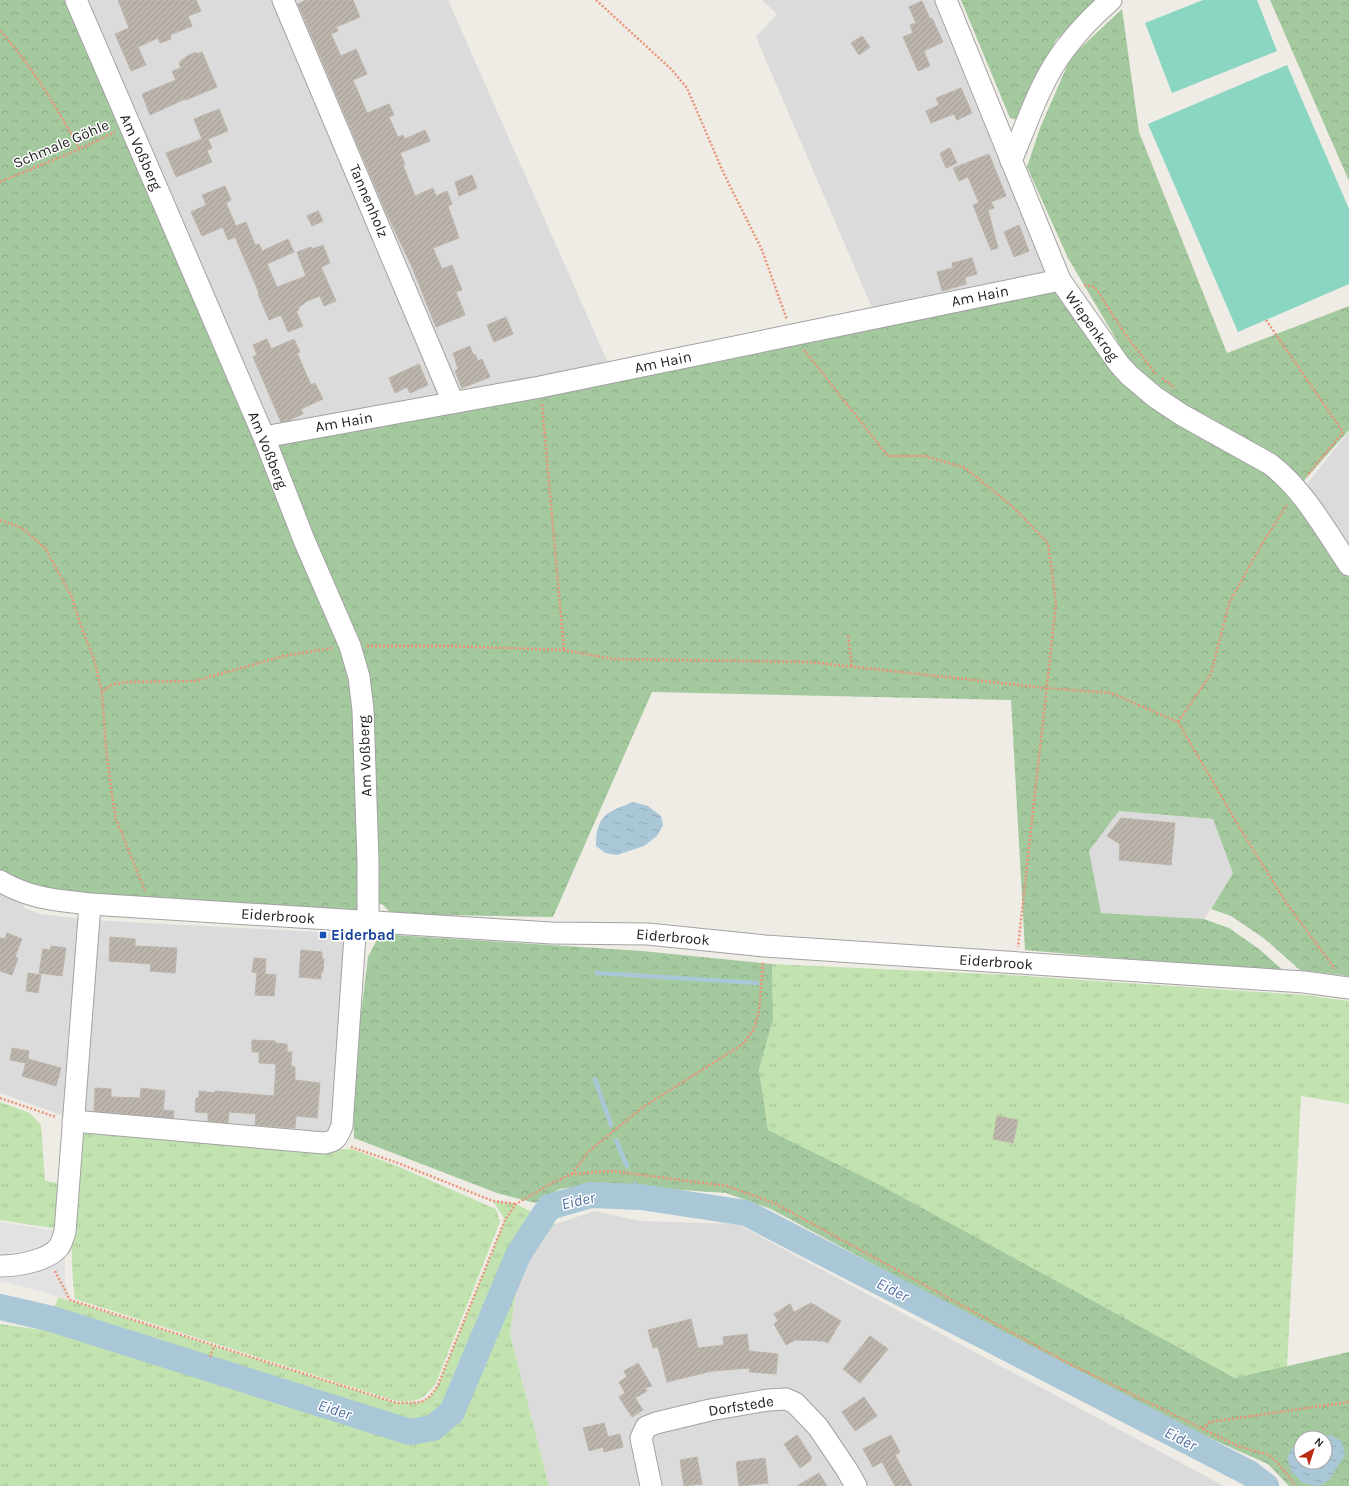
<svg xmlns="http://www.w3.org/2000/svg" width="1349" height="1486" font-family="Karla,sans-serif">
	<style>
		.residential { fill: #dcdbdb }
		.grass { fill: url(#grass-tufts) }
		.forest { fill: url(#forest-crowns); fill-rule: evenodd }
		.pitch { fill: #8ad6c3 }
		.parking { fill: #e2e2e2 }
		.water { fill: url(#water-ripples) }
		.lines { fill: none; stroke-linecap: round; stroke-linejoin: round }
		.stream { stroke: #aac7d8; stroke-width: 4.5 }
		.river { stroke: #aac7d8; stroke-width: 26 }
		.building { fill: url(#building-hatch); stroke: #beb5a9 }
		.minor-casing { stroke: #a2a2a2; stroke-width: 23 }
		.path { stroke: #ec9478; stroke-width: 2.5; stroke-dasharray: 2 2; stroke-linecap: butt }
		.minor { stroke: #fff; stroke-width: 21 }
		.transit-dot { fill: #1a4fb4; stroke: #fff; stroke-width: 1.5 }
		.labels { text-anchor: middle; stroke-width: 3; stroke-linejoin: round; paint-order: stroke }
		.street-label { font-size: 15px; fill: #1e1e1e; stroke: #fff }
		.transit-label { font-size: 15px; font-weight: bold; fill: #164399; stroke: #fff; text-anchor: start }
		.water-label { font-size: 16px; font-style: italic; fill: #5471a5; stroke: #fff }
	</style>
	<defs>
		<pattern id="grass-tufts" width="24" height="20" patternUnits="userSpaceOnUse"><rect width="24" height="20" fill="#c2e3b0"/><path d="M3 7l-1-3M5 7V3M7 7l1-3M15 17l-1-3M17 17v-4M19 17l1-3" fill="none" stroke="#a6c297"/></pattern>
		<pattern id="forest-crowns" width="20" height="18" patternUnits="userSpaceOnUse"><rect width="20" height="18" fill="#a4c99e"/><path d="M2 6a3 3 0 1 1 6 0M12 15a3 3 0 1 1 6 0" fill="none" stroke="#8dac88"/></pattern>
		<pattern id="water-ripples" width="26" height="14" patternUnits="userSpaceOnUse"><rect width="26" height="14" fill="#aac7d8"/><path d="M2 4q2-2 4 0t4 0M15 11q2-2 4 0t4 0" fill="none" stroke="#92aab9"/></pattern>
		<pattern id="building-hatch" width="6" height="6" patternUnits="userSpaceOnUse"><rect width="6" height="6" fill="#bbb5ae"/><path d="M-1 1l2-2M0 6l6-6M5 7l2-2" fill="none" stroke="#a09b95"/></pattern>
	</defs>
	<rect width="100%" height="100%" fill="#eeece5"/>
	<g class="residential">
		<polygon points="76,0 448,0 612,372 264,437"/>
		<polygon points="762,0 946,0 1060,280 876,317 756,37 777,14"/>
		<polygon points="1349,431 1349,565 1300,493"/>
		<polygon points="1119,811 1213,819 1233,873 1204,919 1101,913 1089,851"/>
		<polygon points="0,881 8,886 26,909 41,914 91,920 319,932 351,936 336,1127 330,1137 64,1116 0,1093"/>
		<polygon points="595,1211 640,1221 737,1224 1224,1486 549,1486 510,1334 520,1266 555,1224"/>
	</g>
	<g class="grass">
		<polygon points="772,964 1010,975 1304,995 1349,1001 1349,1104 1301,1096 1287,1367 1235,1378 880,1185 768,1130 759,1070 773,1019"/>
		<polygon points="0,1102 30,1113 41,1125 45,1181 64,1184 59,1229 0,1220"/>
		<path d="M143,1133L319,1150L352,1149L397,1166L496,1209L500,1222L436,1383C422,1401 418,1402 396,1401L75,1299C67,1245 76,1189 80,1134Z"/>
		<path d="M493,1201L516,1204L555,1224L520,1266L510,1334L549,1486H0V1324L48,1331L58,1297L396,1403C419,1402 426,1406 438,1385L505,1220Z"/>
	</g>
	<g class="forest">
		<polygon points="0,0 67,0 260,443 1057,287 1116,373 1290,488 1349,578 1349,976 1300,970 1265,939 1231,916 1211,909 1233,873 1213,819 1119,811 1089,851 1101,913 1204,919 1229,928 1259,949 1286,973 1025,950 1011,700 652,692 553,917 392,914 382,904 363,906 354,912 43,892 0,873"/>
		<polygon points="961,0 1097,0 1056,40 1018,120 1010,118"/>
		<polygon points="1270,0 1349,0 1349,181"/>
		<polygon points="1122,9 1139,132 1227,353 1349,306 1349,430 1300,485 1166,400 1135,371 1068,258 1027,167 1040,128 1071,57"/>
		<path d="M380,934L642,951L772,964L773,1019L759,1070L768,1130L880,1185L1235,1378L1349,1352V1486H1289L1268,1464L1207,1437L971,1317L771,1209L726,1193L592,1184L560,1189L535,1203L497,1193L354,1138L353,1079L368,957ZM1301,1438H1325V1462H1301Z"/>
	</g>
	<g class="pitch">
		<polygon points="1203,0 1257,0 1277,51 1172,93 1145,23"/>
		<polygon points="1287,65 1349,209 1349,284 1238,332 1148,124"/>
	</g>
	<polygon class="parking" points="0,1222 65,1232 65,1282 70,1300 7,1282 0,1283"/>
	<g class="water">
		<path d="M633,802L648,806L661,816L663,825L657,836L644,846L617,855L605,853L596,846C596,815 607,812 633,802Z"/>
		<polygon points="1331,1435 1342,1442 1345,1455 1329,1480 1319,1486 1303,1483 1292,1472 1287,1457 1298,1440 1301,1440 1301,1462 1325,1462 1325,1438 1311,1438"/>
	</g>
	<g class="lines">
		<g class="stream">
			<polyline points="597,973 757,983"/>
			<polyline points="595,1079 611,1125"/>
			<polyline points="616,1140 627,1166"/>
			<polyline points="635,1184 641,1197"/>
		</g>
		<polyline class="river" points="0,1307 52,1319 410,1432 433,1428 452,1412 518,1255 549,1207 591,1195 641,1197 746,1213 1249,1473 1266,1486"/>
	</g>
	<g class="building">
		<polygon points="118,0 196,0 201,11 188,16 192,26 170,35 171,39 160,43 158,38 138,47 146,65 131,71 115,34 129,28"/>
		<polygon points="306,0 353,0 360,17 336,27 338,31 331,34 341,56 356,49 367,74 353,80 367,113 389,104 394,115 389,117 398,137 403,135 405,139 425,130 430,141 400,153 405,164 403,165 415,196 433,188 436,196 447,191 452,204 448,206 459,238 433,248 442,269 452,265 462,290 456,292 465,315 436,327 412,267 386,212 298,4"/>
		<polygon points="922,1 930,19 932,18 943,42 924,51 930,66 918,71 903,37 913,33 910,25 916,23 909,7"/>
		<polygon points="862,36 870,47 859,55 851,43"/>
		<polygon points="196,52 197,54 202,52 217,87 186,100 185,99 150,115 142,94 176,80 172,71 181,68 179,63 182,61 181,60 186,58 185,57"/>
		<polygon points="961,88 972,113 957,120 954,114 931,123 926,111 939,105 936,98"/>
		<polygon points="219,109 228,131 208,139 212,148 207,151 212,162 176,177 166,153 202,139 194,119"/>
		<polygon points="950,148 957,163 946,168 940,153"/>
		<polygon points="989,154 1006,196 991,202 994,208 988,210 998,248 991,250 973,205 979,203 968,177 959,181 953,168"/>
		<polygon points="472,175 477,188 459,196 455,182"/>
		<polygon points="225,186 231,200 226,203 236,226 246,222 255,245 259,244 262,251 288,239 294,252 267,264 277,287 306,276 297,252 311,247 312,249 323,245 330,263 321,267 336,301 324,306 320,296 307,301 298,308 299,310 296,311 303,326 288,332 281,315 269,320 258,294 259,293 235,237 228,240 223,227 202,236 191,212 206,205 202,195"/>
		<polygon points="318,211 323,221 312,226 307,216"/>
		<polygon points="1019,225 1029,251 1014,257 1004,232"/>
		<polygon points="972,258 977,274 965,277 966,284 942,291 937,272 953,268 952,263"/>
		<polygon points="506,317 513,334 494,342 487,325"/>
		<polygon points="267,339 271,349 294,339 300,352 297,353 311,385 315,383 323,399 301,409 303,414 290,420 281,422 253,357 257,355 253,345"/>
		<polygon points="470,346 473,355 475,354 478,361 482,359 490,377 462,388 455,371 458,369 453,353"/>
		<polygon points="419,364 428,385 410,393 407,387 395,393 389,378"/>
		<polygon points="1121,818 1175,823 1171,865 1119,860 1120,844 1107,836"/>
		<polygon points="7,933 22,939 15,957 18,958 12,975 0,971 0,938 5,939"/>
		<polygon points="110,937 135,939 135,946 177,948 175,973 150,971 151,964 109,961"/>
		<polygon points="51,946 66,948 62,976 39,973 43,949 50,950"/>
		<polygon points="301,950 322,952 322,959 324,959 323,972 321,972 321,979 299,977"/>
		<polygon points="254,958 266,959 265,974 276,975 274,996 255,995 257,973 261,973 252,972"/>
		<polygon points="28,973 41,975 38,993 26,991"/>
		<polygon points="252,1040 275,1041 275,1043 287,1044 287,1052 292,1052 291,1066 295,1067 295,1080 320,1083 317,1118 296,1116 295,1128 255,1125 256,1114 229,1112 228,1123 208,1121 208,1113 195,1112 196,1098 199,1098 199,1091 215,1093 215,1091 274,1096 276,1064 259,1063 259,1052 252,1052"/>
		<polygon points="12,1048 29,1051 28,1059 61,1068 56,1086 22,1076 26,1063 10,1060"/>
		<polygon points="95,1088 111,1089 111,1097 140,1098 141,1088 165,1091 163,1110 174,1111 173,1118 94,1111"/>
		<polygon points="997,1116 1018,1120 1013,1143 993,1139"/>
		<polygon points="811,1303 841,1321 828,1343 824,1341 795,1340 786,1345 774,1324 778,1321 774,1314 790,1304 794,1312"/>
		<polygon points="691,1319 698,1348 724,1345 723,1337 747,1334 749,1351 778,1354 776,1374 749,1372 750,1368 712,1371 667,1382 658,1347 653,1348 648,1330"/>
		<polygon points="870,1336 888,1349 860,1383 843,1369"/>
		<polygon points="638,1363 652,1386 645,1388 647,1391 635,1398 643,1410 632,1417 619,1397 625,1393 619,1382 627,1377 624,1371"/>
		<polygon points="864,1397 877,1416 855,1431 842,1412"/>
		<polygon points="604,1423 608,1437 620,1434 623,1447 604,1452 603,1447 589,1451 583,1428"/>
		<polygon points="797,1435 812,1458 810,1458 811,1460 800,1468 784,1444"/>
		<polygon points="891,1435 900,1452 895,1455 912,1486 895,1486 882,1462 873,1467 863,1449"/>
		<polygon points="697,1457 702,1484 684,1486 680,1460"/>
		<polygon points="765,1458 768,1483 739,1486 736,1462"/>
		<polygon points="819,1473 827,1486 797,1486"/>
	</g>
	<g class="lines">
		<defs>
			<g id="minor">
				<polyline points="76,0 264,437 304,540 350,646 359,677 363,710 368,861 368,921"/>
				<polyline points="283,0 453,402"/>
				<path d="M946,0L1060,280L1107,347L1119,364L1129,375L1155,397L1182,415L1270,464C1304,490 1326,531 1349,565"/>
				<path d="M1011,161C1027,124 1040,81 1065,49C1079,30 1094,15 1111,0"/>
				<polyline points="264,437 540,387 1060,280"/>
				<path d="M0,881C31,899 56,900 90,904L551,933L648,934L765,946L1304,982L1349,988"/>
				<path d="M73,1121L324,1143C337,1141 337,1137 342,1126L356,921"/>
				<path d="M0,1266C17,1266 48,1261 59,1247C62,1243 63,1237 65,1232L90,904"/>
				<polyline points="651,1486 641,1438 646,1427 656,1423 710,1410 768,1400 786,1399 795,1403 818,1427 847,1470 856,1486"/>
			</g>
		</defs>
		<use href="#minor" class="minor-casing"/>
		<g class="path">
			<polyline points="596,0 671,69 687,88 724,174 762,250 787,320"/>
			<path d="M0,31C33,66 56,108 80,149"/>
			<polyline points="0,182 80,149 115,132"/>
			<polyline points="1084,285 1095,287 1125,334 1156,374"/>
			<polyline points="1266,320 1343,432 1307,476"/>
			<polyline points="804,350 888,456 925,456 965,468 1012,506 1048,543 1056,603 1018,947"/>
			<polyline points="1162,378 1175,388"/>
			<polyline points="542,404 564,650"/>
			<polyline points="0,520 22,528 45,548 71,595 82,629 94,659 102,692"/>
			<polyline points="848,636 852,667"/>
			<polyline points="367,646 447,646 564,650 613,659 810,662 1046,688 1111,693 1178,722 1238,825 1287,904 1335,969"/>
			<polyline points="1178,722 1211,674 1229,603 1262,544 1287,505"/>
			<polyline points="145,891 116,819 111,788 106,749 102,692 113,684 131,682 195,681 284,656 332,648"/>
			<polyline points="0,1098 56,1117"/>
			<polyline points="351,1147 398,1163 493,1201 516,1204"/>
			<polyline points="572,1174 588,1152 643,1107 743,1044 754,1029 759,1012 763,962"/>
			<path d="M55,1271L70,1300L397,1403C419,1402 426,1406 438,1385L505,1220L516,1204L554,1182L572,1174L612,1171L727,1186L774,1203L1066,1362L1238,1446L1269,1455L1278,1463L1296,1486"/>
			<polyline points="210,1357 214,1346"/>
			<polyline points="1203,1429 1210,1422 1349,1402"/>
		</g>
		<use href="#minor" class="minor"/>
	</g>
	<rect class="transit-dot" x="319" y="931" width="8" height="8" rx="2"/>
	<g class="labels">
		<g class="street-label">
			<text transform="translate(61 144) rotate(-23)" y="5">Schmale Göhle</text>
			<text transform="translate(141 152) rotate(66)" y="5">Am Voßberg</text>
			<text transform="translate(369 201) rotate(67)" y="5">Tannenholz</text>
			<text transform="translate(980 296) rotate(-11)" y="5">Am Hain</text>
			<text transform="translate(1092 326) rotate(55)" y="5">Wiepenkrog</text>
			<text transform="translate(663 362) rotate(-12)" y="5">Am Hain</text>
			<text transform="translate(344 422) rotate(-10)" y="5">Am Hain</text>
			<text transform="translate(268 450) rotate(68)" y="5">Am Voßberg</text>
			<text transform="translate(365 756) rotate(-92)" y="5">Am Voßberg</text>
			<text transform="translate(278 916) rotate(4)" y="5">Eiderbrook</text>
			<text transform="translate(673 937) rotate(5)" y="5">Eiderbrook</text>
			<text transform="translate(996 962) rotate(4)" y="5">Eiderbrook</text>
			<text transform="translate(741 1406) rotate(-9)" y="5">Dorfstede</text>
		</g>
		<g class="transit-label">
			<text x="331" y="940">Eiderbad</text>
		</g>
		<g class="water-label">
			<text transform="translate(578 1200) rotate(-12)" y="6">Eider</text>
			<text transform="translate(893 1289) rotate(27)" y="6">Eider</text>
			<text transform="translate(335 1409) rotate(18)" y="6">Eider</text>
			<text transform="translate(1181 1438) rotate(27)" y="6">Eider</text>
		</g>
	</g>
	<g transform="translate(1313 1450) rotate(39)"><circle r="19" fill="#ffffff" stroke="#a5a5a5"/>
	<path d="M0-3L7 15L0 10L-7 15Z" fill="#b92b13"/>
	<text y="-6" font-size="11" font-weight="bold" text-anchor="middle" fill="#1e1e1e">N</text>
	</g>
</svg>
